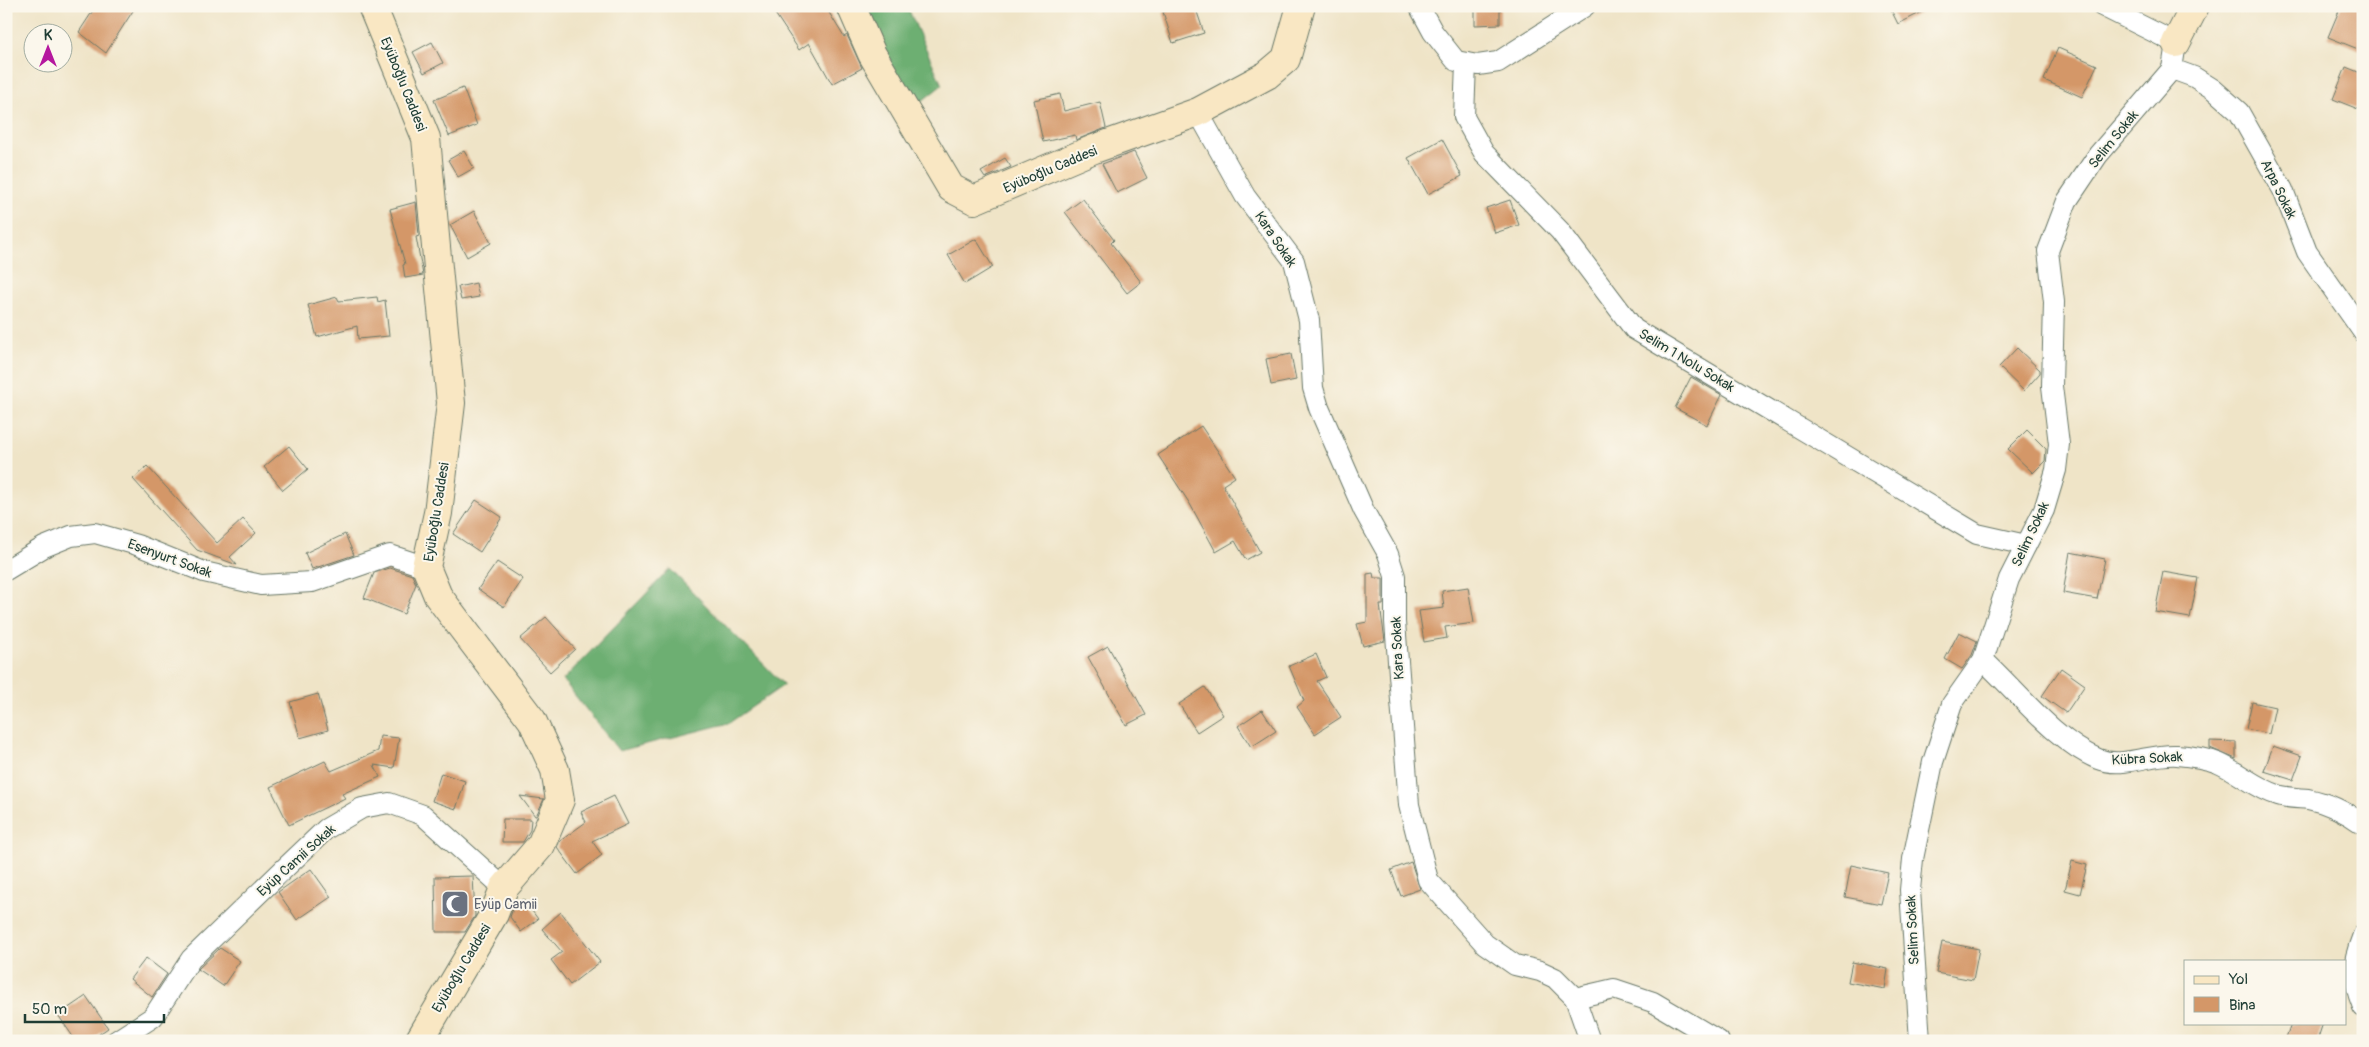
<svg xmlns="http://www.w3.org/2000/svg" width="2369" height="1047" font-family="Pangolin,sans-serif">
	<style>
		.forest { fill: #6daf72; stroke: #467653 }
		.building { fill: #d49768 }
		.lines { fill: none; stroke-linecap: round; stroke-linejoin: round }
		.street-casing { stroke: #687767; stroke-width: 22 }
		.secondary-casing { stroke: #687767; stroke-width: 30 }
		.street { stroke: #fff; stroke-width: 20 }
		.secondary { stroke: #f9e7c3; stroke-width: 28 }
		.labels { text-anchor: middle; stroke-width: 4; stroke-linejoin: round; paint-order: stroke }
		.street-label { font-size: 14px; fill: #1f3d34; stroke: #fbf7ec }
		.worship-label { font-size: 14px; fill: #5b616d; stroke: #fbf7ec; text-anchor: start }
	</style>
	<rect width="100%" height="100%" fill="#fbf7ec"/>
	<filter id="ink" filterUnits="userSpaceOnUse"><feTurbulence type="fractalNoise" baseFrequency=".02" numOctaves="2"/><feDisplacementMap in="SourceGraphic" scale="10" xChannelSelector="R" yChannelSelector="G"/><feConvolveMatrix kernelMatrix="1 2 1 2 8 2 1 2 1" color-interpolation-filters="sRGB"/></filter>
	<filter id="wash" filterUnits="userSpaceOnUse"><feTurbulence type="fractalNoise" baseFrequency=".0096" numOctaves="4" result="noise"/><feDisplacementMap in="SourceGraphic" scale="20" xChannelSelector="R" yChannelSelector="G"/><feGaussianBlur stdDeviation="1.12" result="paint"/><feColorMatrix in="noise" values="0 0 0 0 0 0 0 0 0 0 0 0 0 0 0 0 0 1.4 0 .05"/><feComposite in="paint" operator="in"/></filter>
	<g filter="url(#wash)">
		<rect width="100%" height="100%" fill="#efe4c7"/>
		<g class="forest">
			<polygon points="858,6 907,6 942,85 907,113"/>
			<polygon points="670,569 784,685 729,723 619,751 563,680"/>
		</g>
		<g id="blocks">
			<g class="building">
				<polygon points="96,6 136,6 106,53 79,32"/>
				<polygon points="782,6 825,6 844,37 847,35 862,68 832,84 809,43 799,50 774,12"/>
				<polygon points="1180,6 1195,6 1204,33 1173,43 1163,12"/>
				<polygon points="1475,6 1500,6 1500,24 1475,25"/>
				<polygon points="1889,6 1934,6 1898,24"/>
				<polygon points="2341,6 2363,6 2363,51 2328,37"/>
				<polygon points="432,42 443,63 424,73 413,52"/>
				<polygon points="2058,48 2097,65 2082,97 2044,80"/>
				<polygon points="2346,67 2363,74 2363,111 2333,99"/>
				<polygon points="463,88 477,125 449,136 434,100"/>
				<polygon points="1060,94 1064,111 1100,102 1106,128 1076,140 1075,135 1043,142 1034,100"/>
				<polygon points="1442,139 1462,176 1428,194 1408,158"/>
				<polygon points="464,151 474,168 458,177 448,160"/>
				<polygon points="1134,152 1147,178 1117,193 1102,164"/>
				<polygon points="1005,158 1011,167 985,178 981,172"/>
				<polygon points="1083,199 1114,240 1111,243 1141,282 1127,293 1065,212"/>
				<polygon points="1510,200 1519,225 1495,233 1486,208"/>
				<polygon points="416,202 419,236 416,237 423,275 405,278 403,265 405,264 390,209"/>
				<polygon points="474,211 491,243 467,257 450,225"/>
				<polygon points="976,239 993,267 965,284 948,255"/>
				<polygon points="476,283 479,297 461,300 458,287"/>
				<polygon points="337,297 339,301 377,297 378,302 385,300 389,336 358,339 357,326 317,337 308,305"/>
				<polygon points="2017,348 2040,370 2040,373 2024,391 1999,367"/>
				<polygon points="1291,354 1296,380 1271,385 1266,359"/>
				<polygon points="1691,377 1722,395 1707,425 1675,408"/>
				<polygon points="1201,426 1235,477 1223,485 1260,552 1246,560 1235,541 1216,552 1190,504 1158,455"/>
				<polygon points="2027,430 2046,449 2045,461 2033,473 2008,449"/>
				<polygon points="289,446 308,469 283,490 264,467"/>
				<polygon points="147,466 217,543 243,519 256,533 230,557 237,565 197,550 133,479"/>
				<polygon points="476,500 502,517 480,552 453,534"/>
				<polygon points="345,534 354,555 312,569 305,553"/>
				<polygon points="2070,552 2105,559 2097,599 2063,593"/>
				<polygon points="497,562 523,579 504,607 478,589"/>
				<polygon points="390,568 412,575 416,584 404,614 364,598 374,573"/>
				<polygon points="2163,572 2198,578 2190,618 2155,612"/>
				<polygon points="1373,573 1374,578 1383,578 1383,605 1380,605 1385,641 1363,646 1357,624 1367,622 1367,574"/>
				<polygon points="1468,587 1474,623 1445,627 1447,638 1424,642 1419,611 1444,608 1442,591"/>
				<polygon points="546,617 575,649 550,672 520,639"/>
				<polygon points="1959,632 1977,641 1972,655 1962,669 1945,659"/>
				<polygon points="1108,646 1146,715 1126,725 1088,657"/>
				<polygon points="1316,654 1326,677 1317,681 1341,717 1315,734 1297,707 1304,701 1289,666"/>
				<polygon points="2061,668 2085,685 2066,713 2042,696"/>
				<polygon points="1205,687 1223,715 1197,732 1179,704"/>
				<polygon points="318,694 328,730 300,738 290,702"/>
				<polygon points="2252,702 2275,707 2269,734 2246,729"/>
				<polygon points="1262,710 1276,731 1251,747 1238,726"/>
				<polygon points="380,736 399,738 394,768 374,765 380,777 342,794 345,798 289,825 270,787 325,761 331,771 378,751"/>
				<polygon points="2210,741 2236,742 2236,759 2210,748"/>
				<polygon points="2273,746 2302,756 2293,780 2264,771"/>
				<polygon points="441,773 465,781 456,809 432,801"/>
				<polygon points="520,796 544,799 536,816 535,816"/>
				<polygon points="614,796 628,824 592,841 602,855 577,874 557,847 560,841 586,822 581,812"/>
				<polygon points="503,819 531,819 530,830 523,842 502,842"/>
				<polygon points="2072,861 2087,865 2080,894 2065,890"/>
				<polygon points="1411,862 1420,889 1401,896 1391,870"/>
				<polygon points="1851,865 1888,873 1881,904 1845,897"/>
				<polygon points="311,869 331,897 297,920 278,892"/>
				<polygon points="473,876 475,916 465,932 436,932 435,877"/>
				<polygon points="523,899 538,919 521,932 510,917 514,906"/>
				<polygon points="561,912 600,962 570,985 551,960 562,952 542,929"/>
				<polygon points="1942,942 1979,949 1973,980 1936,973"/>
				<polygon points="220,948 240,961 223,986 198,969"/>
				<polygon points="146,958 167,974 152,997 130,979"/>
				<polygon points="1852,962 1888,969 1885,989 1848,982"/>
				<polygon points="86,996 108,1028 89,1041 76,1041 58,1015"/>
				<polygon points="2291,1023 2323,1023 2317,1041 2285,1041"/>
			</g>
		</g>
	</g>
	<g filter="url(#ink)">
		<use href="#blocks" fill-opacity="0" stroke="#687767" stroke-width="1"/>
		<g class="lines">
			<defs>
				<g id="street">
					<polyline points="1419,6 1433,32 1456,61 1478,65 1498,62 1585,6"/>
					<polyline points="1466,63 1464,117 1484,153 1560,231 1634,329 1977,534 2026,545"/>
					<polyline points="2172,69 2194,77 2213,89 2239,112 2283,190 2307,252 2363,332"/>
					<polyline points="1198,112 1245,196 1294,261 1309,320 1313,388 1319,408 1364,511 1388,554 1395,576 1395,622 1409,805 1428,880 1485,944 1515,965 1540,971 1555,978 1575,998 1614,989 1653,1002 1719,1041"/>
					<polyline points="6,570 44,547 71,536 95,533 137,545 204,572 261,585 312,582 390,555 426,567"/>
					<path d="M1983,660C2017,691 2055,741 2098,759C2123,769 2151,753 2177,755C2190,756 2205,758 2218,763C2239,772 2255,788 2278,795C2287,798 2298,798 2308,799C2329,803 2346,812 2363,824"/>
					<path d="M2363,935C2351,966 2351,976 2363,1007"/>
					<polyline points="1575,998 1590,1041"/>
					<polyline points="116,1041 153,1017 191,959 285,868 326,829 362,808 389,803 423,815 504,888"/>
					<polyline points="1920,1041 1910,890 1913,859 1933,762 1952,704 1983,660 2009,579 2044,510 2056,470 2059,444 2052,386 2054,302 2048,251 2067,201 2098,155 2172,69 2176,43 2102,6"/>
				</g>
				<g id="secondary">
					<polyline points="372,6 426,138 436,247 451,403 438,513 426,567 438,596 532,720 555,770 560,800 541,845 504,888 494,914 419,1041"/>
					<polyline points="851,6 872,54 951,188 974,200 1094,149 1198,112 1267,75 1286,59 1301,6"/>
					<polyline points="2176,43 2195,6"/>
				</g>
			</defs>
			<use href="#street" class="street-casing"/>
			<use href="#secondary" class="secondary-casing"/>
			<use href="#street" class="street"/>
			<use href="#secondary" class="secondary"/>
		</g>
	</g>
	<defs>
		<symbol id="mosque-square" viewBox="-11 -11 22 22"><rect x="-9" y="-9" width="18" height="18" rx="4" fill="#6b7280" stroke="#fbf7ec"/><path d="M3.5-4.9A6 6 0 1 0 3.5 4.9A5 5 0 1 1 3.5-4.9Z" fill="#fff"/></symbol>
	</defs>
	<g fill-rule="evenodd">
		<use href="#mosque-square" x="439" y="888" width="32" height="32"/>
	</g>
	<g class="labels">
		<g class="street-label">
			<text transform="translate(404 84) rotate(68)" y="5">Eyüboğlu Caddesi</text>
			<text transform="translate(2113 139) rotate(-51)" y="5">Selim Sokak</text>
			<text transform="translate(1050 169) rotate(-23)" y="5">Eyüboğlu Caddesi</text>
			<text transform="translate(2279 189) rotate(64)" y="5">Arpa Sokak</text>
			<text transform="translate(1276 239) rotate(56)" y="5">Kara Sokak</text>
			<text transform="translate(1687 360) rotate(31)" y="5">Selim 1 Nolu Sokak</text>
			<text transform="translate(436 512) rotate(-81)" y="5">Eyüboğlu Caddesi</text>
			<text transform="translate(2030 534) rotate(-65)" y="5">Selim Sokak</text>
			<text transform="translate(170 558) rotate(20)" y="5">Esenyurt Sokak</text>
			<text transform="translate(1397 648) rotate(-93)" y="5">Kara Sokak</text>
			<text transform="translate(2147 758) rotate(-3)" y="5">Kübra Sokak</text>
			<text transform="translate(296 860) rotate(-42)" y="5">Eyüp Camii Sokak</text>
			<text transform="translate(1912 930) rotate(-93)" y="5">Selim Sokak</text>
			<text transform="translate(461 968) rotate(-59)" y="5">Eyüboğlu Caddesi</text>
		</g>
		<g class="worship-label">
			<text x="474" y="909">Eyüp Camii</text>
		</g>
	</g>
	<rect width="2369" height="1047" fill="none" stroke="#fbf7ec" stroke-width="25"/>
	<rect x="2184" y="960" width="162" height="65" fill="#fbf7ec" stroke="#a3ada2"/>
	<rect x="2194" y="976" width="25" height="8" fill="#f9e7c3" stroke="#a3ada2"/>
	<text x="2229" y="984" font-size="15" fill="#1f3d34">Yol</text>
	<rect x="2194" y="997" width="25" height="15" fill="#d49768" stroke="#a3ada2"/>
	<text x="2229" y="1010" font-size="15" fill="#1f3d34">Bina</text>
	<g transform="translate(48 48)"><circle r="24" fill="#fbf7ec" stroke="#a3ada2"/>
	<path d="M0-4L9 19L0 12L-9 19Z" fill="#b5179e"/>
	<text y="-8" font-size="14" font-weight="bold" text-anchor="middle" fill="#1f3d34">K</text>
	</g>
	<path d="M25 1014v8h139v-8" fill="none" stroke="#1f3d34" stroke-width="2.5"/>
	<text x="32" y="1014" font-size="15" fill="#1f3d34" stroke="#fbf7ec" stroke-width="4" paint-order="stroke">50 m</text>
</svg>
